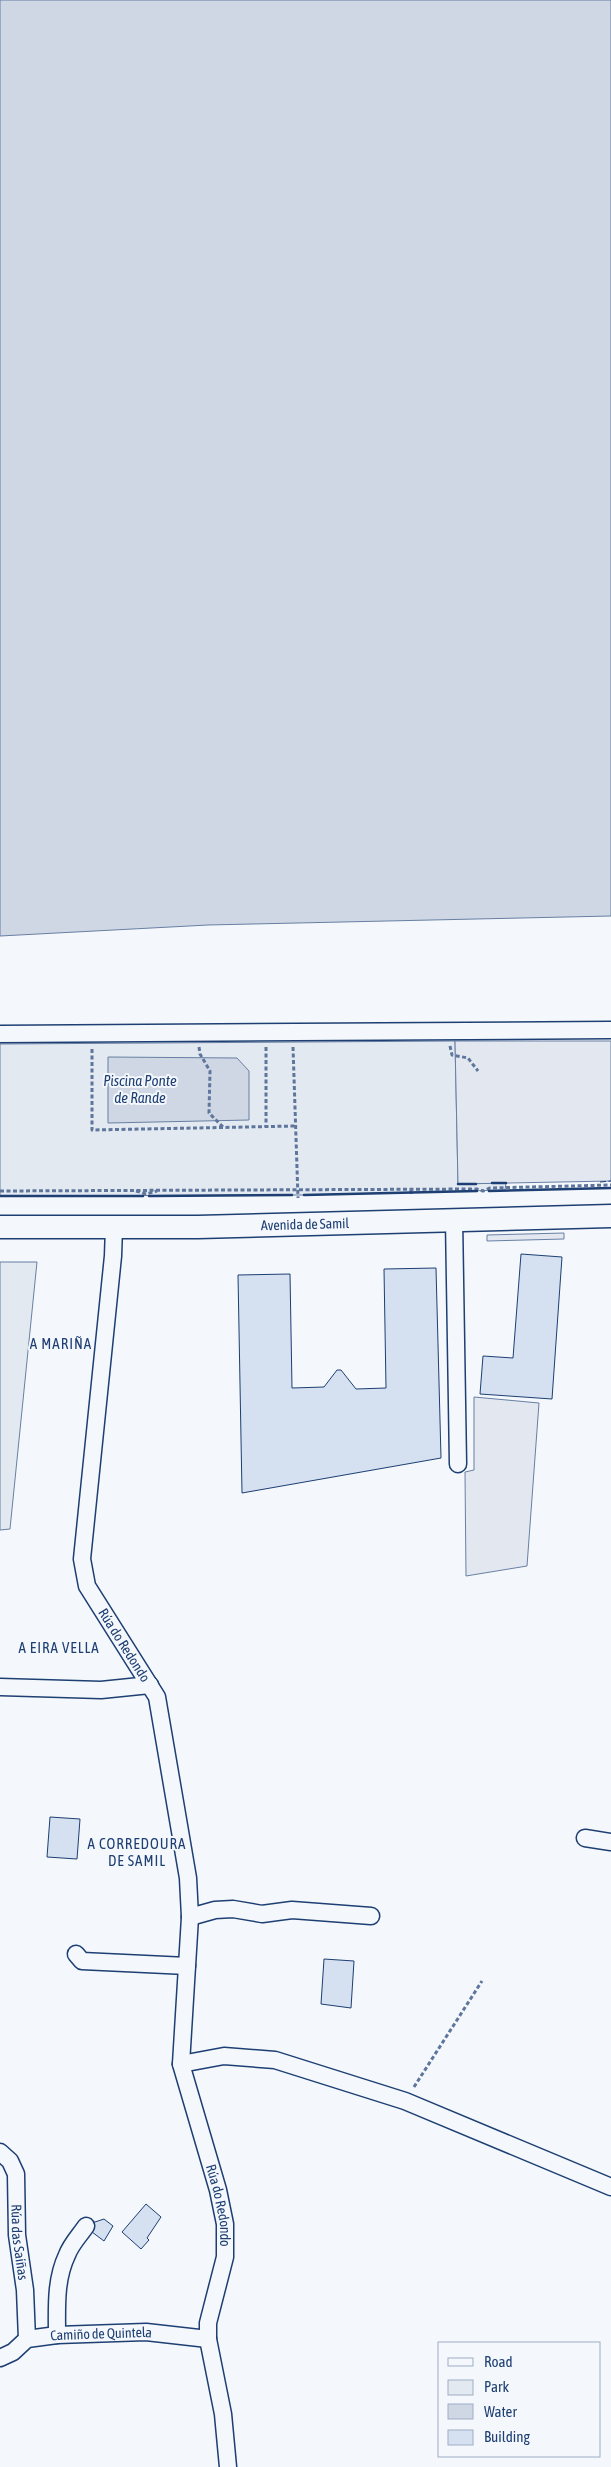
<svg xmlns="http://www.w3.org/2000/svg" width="611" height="2467" font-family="'Asap Condensed',sans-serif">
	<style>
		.green { fill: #e3e9f0; stroke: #687fa3 }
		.parking { fill: #e3e8f0; stroke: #687fa3 }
		.water { fill: #cfd7e4; stroke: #687fa3 }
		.building { fill: #d5e0f0; stroke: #1d3f73 }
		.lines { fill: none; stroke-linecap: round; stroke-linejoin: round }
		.street-casing { stroke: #1d3f73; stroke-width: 19 }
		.secondary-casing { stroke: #1d3f73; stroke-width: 25 }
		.path { stroke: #5e769c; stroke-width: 3; stroke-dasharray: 4 2.5; stroke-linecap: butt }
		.street { stroke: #f4f7fb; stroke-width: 16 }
		.secondary { stroke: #f4f7fb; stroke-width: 22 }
		.fence { stroke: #1d3f73; stroke-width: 1; stroke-dasharray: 6 2.5; stroke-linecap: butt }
		.wall { stroke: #1d3f73; stroke-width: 2.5 }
		.labels { text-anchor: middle; stroke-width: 4; stroke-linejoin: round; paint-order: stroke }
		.street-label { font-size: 14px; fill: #1d3f73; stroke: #f4f7fb }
		.water-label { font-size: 15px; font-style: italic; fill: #1d3f73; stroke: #f4f7fb }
		.neighbourhood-label { font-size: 15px; letter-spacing: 1px; fill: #1d3f73; stroke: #f4f7fb }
	</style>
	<rect width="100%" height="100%" fill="#f4f7fb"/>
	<g class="green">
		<polygon points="455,1041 458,1184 506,1183 505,1190 304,1195 0,1196 0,1044"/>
		<polygon points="0,1262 37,1262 10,1529 0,1530"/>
	</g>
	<g class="parking">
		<polygon points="455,1041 611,1041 611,1181 458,1184"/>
		<polygon points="564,1233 564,1239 487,1241 487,1235"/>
		<polygon points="474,1397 539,1403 527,1566 466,1576 465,1472 474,1470"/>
	</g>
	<g class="water">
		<polygon points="0,0 611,0 611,916 208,925 0,936"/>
		<polygon points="108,1057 237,1058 249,1071 249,1120 108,1123"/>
	</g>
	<g class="building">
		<polygon points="521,1254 562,1257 552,1399 480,1394 483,1356 513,1358"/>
		<polygon points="436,1268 441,1458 242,1493 238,1275 290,1274 292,1388 324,1387 337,1370 341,1370 356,1389 386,1388 384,1269"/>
		<polygon points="50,1817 80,1819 77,1859 47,1857"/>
		<polygon points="324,1959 354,1961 351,2008 321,2004"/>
		<polygon points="146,2204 161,2217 147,2238 149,2240 141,2249 122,2232"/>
		<polygon points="104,2219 113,2226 104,2241 88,2229 92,2223"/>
	</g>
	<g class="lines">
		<defs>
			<g id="street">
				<polyline points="0,1034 611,1030"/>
				<polyline points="454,1219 458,1464"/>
				<path id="s1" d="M114,1227L113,1256L82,1559L87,1586L157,1697L188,1878L190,1917L181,2064L218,2190L225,2224V2257L208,2323V2339L223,2414L228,2467"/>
				<polyline points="0,1687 101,1690 150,1685"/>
				<polyline points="585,1838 611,1842"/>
				<polyline points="190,1917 215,1910 233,1909 262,1914 292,1910 371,1916"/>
				<polyline points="76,1954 82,1961 187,1966"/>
				<polyline points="181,2064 224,2056 275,2060 405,2101 611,2187"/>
				<path id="s2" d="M0,2152L10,2161L16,2174L17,2235L25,2290L27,2339"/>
				<path d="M57,2335C57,2308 55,2280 67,2255C71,2244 80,2235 86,2226"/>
				<path id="s3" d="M0,2358L13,2352L27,2339L57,2335L146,2332L208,2339"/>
			</g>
			<g id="secondary">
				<path id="s4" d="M0,1227H198L611,1216"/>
			</g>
		</defs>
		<use href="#street" class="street-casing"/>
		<use href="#secondary" class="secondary-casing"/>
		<g class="path">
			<polyline points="450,1046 452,1055 468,1058 478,1071"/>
			<polyline points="199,1047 200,1054 210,1071 209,1113 223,1127"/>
			<polyline points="266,1047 266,1127"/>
			<polyline points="293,1047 298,1198"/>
			<polyline points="92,1049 92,1130 296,1126"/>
			<polyline points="411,1190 411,1196"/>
			<polyline points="0,1191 477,1189 483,1191 490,1188 611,1185"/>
			<polyline points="136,1191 146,1194 157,1191"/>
			<polyline points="414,2087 482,1981"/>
		</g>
		<use href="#street" class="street"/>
		<use href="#secondary" class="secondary"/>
		<polyline class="fence" points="600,1182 611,1181"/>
		<g class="wall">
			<polyline points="492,1183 506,1183"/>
			<polyline points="458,1184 476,1184"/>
			<polyline points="489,1191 611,1188"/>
			<polyline points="304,1195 477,1191"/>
			<polyline points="0,1196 143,1196"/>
			<polyline points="149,1196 292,1195"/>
		</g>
	</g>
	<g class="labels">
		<g class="street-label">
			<text dy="5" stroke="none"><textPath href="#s4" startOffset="305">Avenida de Samil</textPath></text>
			<text dy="5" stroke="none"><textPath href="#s1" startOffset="431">Rúa do Redondo</textPath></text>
			<text dy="5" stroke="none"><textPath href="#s1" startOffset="1009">Rúa do Redondo</textPath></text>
			<text dy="5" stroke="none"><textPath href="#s2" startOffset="96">Rúa das Saíñas</textPath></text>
			<text dy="5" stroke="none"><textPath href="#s3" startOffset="108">Camiño de Quintela</textPath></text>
		</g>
		<g class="water-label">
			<text x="140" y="1086">Piscina Ponte<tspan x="140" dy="17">de Rande</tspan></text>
		</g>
		<g class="neighbourhood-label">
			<text x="61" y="1349">A MARIÑA</text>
			<text x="59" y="1653">A EIRA VELLA</text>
			<text x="137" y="1849">A CORREDOURA<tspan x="137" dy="17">DE SAMIL</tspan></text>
		</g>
	</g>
	<rect x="438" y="2342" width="162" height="115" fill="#f4f7fb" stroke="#9eadc5"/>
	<rect x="448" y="2358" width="25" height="8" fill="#f4f7fb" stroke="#9eadc5"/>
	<text x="484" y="2367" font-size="15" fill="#1d3f73">Road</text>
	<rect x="448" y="2380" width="25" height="15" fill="#e3e9f0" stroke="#9eadc5"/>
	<text x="484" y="2392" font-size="15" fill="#1d3f73">Park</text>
	<rect x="448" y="2404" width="25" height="15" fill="#cfd7e4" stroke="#9eadc5"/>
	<text x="484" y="2417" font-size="15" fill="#1d3f73">Water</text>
	<rect x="448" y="2430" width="25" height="15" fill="#d5e0f0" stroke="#9eadc5"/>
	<text x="484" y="2442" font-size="15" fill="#1d3f73">Building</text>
</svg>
